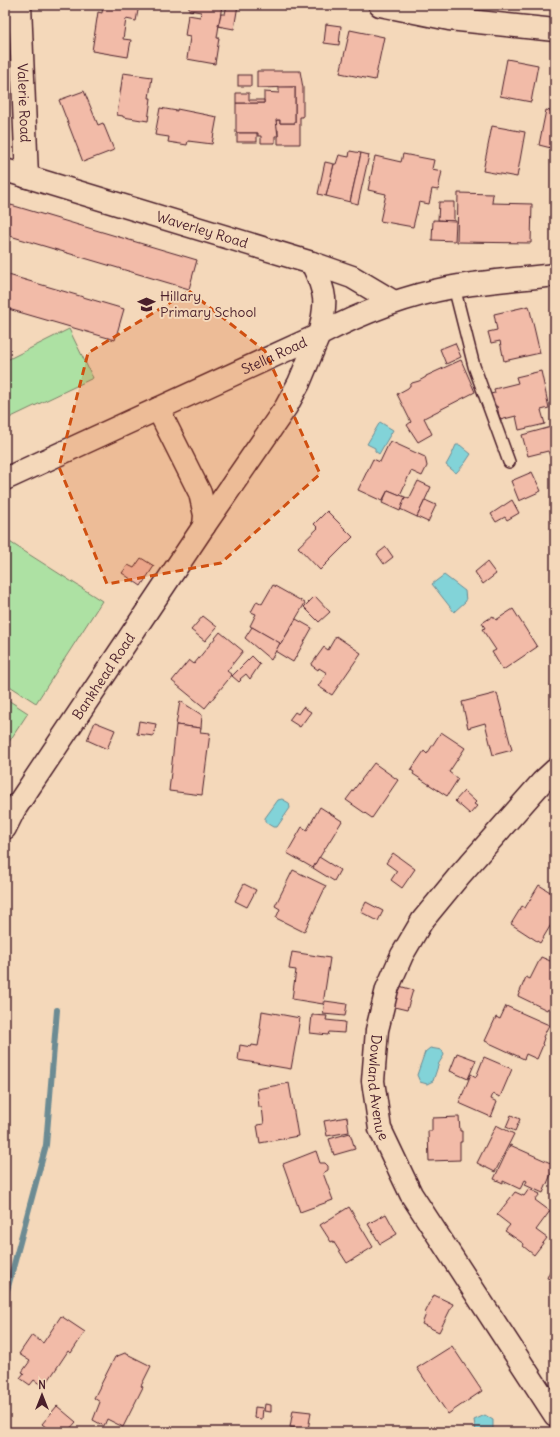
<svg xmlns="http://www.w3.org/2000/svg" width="560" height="1437" font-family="Delius,sans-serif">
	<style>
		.park { fill: #ade1a3; stroke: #7c8067 }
		.water { fill: #82d3d8; stroke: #6c8b93 }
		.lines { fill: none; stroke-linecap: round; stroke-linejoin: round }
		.stream { stroke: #6c8b93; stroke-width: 6 }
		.building { fill: #f2bba8; stroke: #4a1f2b }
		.service-casing { stroke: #4a1f2b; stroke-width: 14 }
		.minor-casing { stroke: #4a1f2b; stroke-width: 25 }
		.secondary-casing { stroke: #4a1f2b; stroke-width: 25 }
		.service { stroke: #f4d8ba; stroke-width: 11 }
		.minor { stroke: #f4d8ba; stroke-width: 22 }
		.secondary { stroke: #f4d8ba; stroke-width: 22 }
		.marked { fill: #d05011; fill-opacity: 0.2; stroke: #d05011; stroke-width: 3; stroke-dasharray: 8 5; stroke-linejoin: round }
		.labels { text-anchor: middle; stroke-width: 4; stroke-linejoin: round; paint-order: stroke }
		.street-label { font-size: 14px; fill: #4a1f2b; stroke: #f4d8ba }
		.poi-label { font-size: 14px; fill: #4a1f2b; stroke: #f4d8ba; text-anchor: start }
	</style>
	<rect width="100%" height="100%" fill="#f4d8ba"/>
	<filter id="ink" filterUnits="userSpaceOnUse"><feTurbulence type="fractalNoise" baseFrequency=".025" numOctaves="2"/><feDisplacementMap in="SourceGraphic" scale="8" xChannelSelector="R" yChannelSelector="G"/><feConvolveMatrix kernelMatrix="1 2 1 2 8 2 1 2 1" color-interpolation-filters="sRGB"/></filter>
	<g filter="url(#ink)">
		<g class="park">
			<polygon points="69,329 93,378 5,420 5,361"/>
			<polygon points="5,539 102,601 36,703 5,683"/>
			<polygon points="5,698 28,713 5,748"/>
		</g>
		<g class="water">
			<polygon points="380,422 393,430 379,454 375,451 375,448 367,444"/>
			<polygon points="456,445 460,445 471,454 465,463 456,473 446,465 452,454"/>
			<polygon points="444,575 465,591 466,601 454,612 432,584"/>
			<polygon points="282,799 289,803 290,808 277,827 273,827 265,822 265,818 278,800"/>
			<polygon points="430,1048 442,1050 444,1055 439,1063 433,1081 427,1084 420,1082 417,1075 425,1052"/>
			<polygon points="485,1415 493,1420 493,1432 476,1432 474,1420"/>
		</g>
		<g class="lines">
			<polyline class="stream" points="5,1298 46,1145 57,1010"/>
		</g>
		<g class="building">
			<polygon points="103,5 139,5 136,21 126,19 123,39 131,40 128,57 92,51 98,12 102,13"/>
			<polygon points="189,5 222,5 217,38 219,38 215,64 187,59 190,37 185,36 188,15 200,17 201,12 189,10"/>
			<polygon points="227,5 238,5 234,29 218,26 221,14 225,14"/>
			<polygon points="326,24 341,26 339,45 324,43"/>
			<polygon points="350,30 384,37 375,80 340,73"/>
			<polygon points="507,59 538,65 531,102 500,96"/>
			<polygon points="257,71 300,71 303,88 303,117 300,117 300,144 278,144 278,130 276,130 276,120 280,120 280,123 295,123 295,87 257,88"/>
			<polygon points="123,73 152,77 149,98 151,98 148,121 123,117 123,116 117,115"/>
			<rect x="238" y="75" width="13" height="11"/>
			<polygon points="279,87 295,87 295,123 280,123 280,120 276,120 278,136 275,136 275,143 261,143 261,136 258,136 258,133 236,133 236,103 264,103 264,92 279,93"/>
			<polygon points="84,91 98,125 103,123 114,150 83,162 59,100"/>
			<polygon points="236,93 249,93 249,100 264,100 264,103 236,103"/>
			<polygon points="160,108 177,111 177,109 217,117 212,144 188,141 187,145 168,142 169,137 155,135"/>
			<polygon points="546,110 555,112 555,149 539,145"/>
			<polygon points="492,126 525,132 517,177 483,171"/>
			<rect x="237" y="133" width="20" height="9"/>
			<polygon points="350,151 361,153 350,202 326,196 334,164 336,164 339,155 349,157"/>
			<polygon points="361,153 369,155 358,204 350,202"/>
			<polygon points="403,154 434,160 432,169 442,171 438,190 432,189 429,204 419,202 413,227 380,221 386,194 368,190 375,156 401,162"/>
			<polygon points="325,162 334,164 326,196 318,194"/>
			<polygon points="458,193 493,194 492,203 532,204 531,243 457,242"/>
			<polygon points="439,202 454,202 454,221 438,220"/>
			<polygon points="5,204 11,206 11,205 197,260 189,289 10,236 5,254"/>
			<polygon points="433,220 456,221 455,241 432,240"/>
			<polygon points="5,274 124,309 115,340 5,308"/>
			<polygon points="529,306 540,353 504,361 500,341 491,343 488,332 497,330 494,314"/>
			<polygon points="455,343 461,357 446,364 440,349"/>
			<polygon points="461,360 475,392 424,418 432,434 418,442 407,425 411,422 397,394 408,388 412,383 419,381 426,377 426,376"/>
			<polygon points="541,371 549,408 541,410 545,424 519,430 516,416 500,420 497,406 493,407 490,394 495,393 494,389 518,383 516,377"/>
			<polygon points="555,426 555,458 551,459 548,451 528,456 522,435"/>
			<polygon points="390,441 425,457 427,466 422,476 411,471 400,495 388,490 382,501 358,490 373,459 380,462"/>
			<polygon points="532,472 541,491 519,501 511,481"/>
			<polygon points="418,481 431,487 417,517 400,509 405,497 409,499"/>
			<polygon points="388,490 405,497 400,511 382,503"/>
			<polygon points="425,500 436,505 428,522 417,517"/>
			<polygon points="512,500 519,513 507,520 505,517 496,522 491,514"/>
			<polygon points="327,511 353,537 320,570 298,547 318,528 314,524"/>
			<polygon points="386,547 393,557 384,564 377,554"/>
			<polygon points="141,558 154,566 141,586 122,573 128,565 134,568"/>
			<polygon points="487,562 496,574 483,584 475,572"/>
			<polygon points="273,585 305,603 281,644 250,626 256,614 251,612 257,601 262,604"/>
			<polygon points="315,596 330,612 319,622 304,607"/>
			<polygon points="513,609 537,647 503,670 492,652 496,650 482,629 485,628 482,623 493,616 496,620"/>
			<polygon points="203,616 217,627 205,641 191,630"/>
			<polygon points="296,619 312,628 293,662 275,651 280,643 281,644"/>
			<polygon points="252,627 280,643 271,660 245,638"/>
			<polygon points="220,632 243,651 227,671 232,675 205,708 172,681 189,660 194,664"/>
			<polygon points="336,636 361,653 332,695 318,686 327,673 319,668 318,670 311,665 324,647 328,650"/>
			<polygon points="252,656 260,664 250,679 246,674 240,679 241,680 239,682 232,676"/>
			<polygon points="497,693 512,750 493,755 485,723 468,728 462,702"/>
			<polygon points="180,701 202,715 201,728 176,725"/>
			<polygon points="303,707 311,712 300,727 289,720 295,712 298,714"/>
			<polygon points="139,721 156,724 154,736 137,734"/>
			<polygon points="95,722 115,730 107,749 87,740"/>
			<polygon points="176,725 201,728 200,732 210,733 202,795 169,791"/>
			<polygon points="441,732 465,748 449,772 458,779 447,796 413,774 414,772 411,770 424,751 427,754"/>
			<polygon points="374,763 398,780 372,818 346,800"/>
			<polygon points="464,791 476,802 474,804 477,806 470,814 455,801"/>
			<polygon points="320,807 342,821 313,868 287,853 302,827 307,830"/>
			<polygon points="393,853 415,869 402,888 391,880 397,871 386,863"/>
			<polygon points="319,857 340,870 334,881 313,868"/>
			<polygon points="293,870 326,886 304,932 276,918 280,909 275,906"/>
			<polygon points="244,884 256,890 247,907 235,901"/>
			<polygon points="539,885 555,895 555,918 540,943 511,924 522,906 525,908"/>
			<polygon points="366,902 383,911 378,921 361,912"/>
			<polygon points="555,945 555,955 551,953"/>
			<polygon points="292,952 330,958 323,1004 292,999 296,970 289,969"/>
			<polygon points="541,957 555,963 555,1011 548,1008 547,1010 518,996 526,977 530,979"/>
			<polygon points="396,985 413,990 407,1010 390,1006"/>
			<polygon points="325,1001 347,1004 345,1016 323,1014"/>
			<polygon points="506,1006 549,1025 543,1037 544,1038 542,1044 543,1045 537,1059 526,1054 524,1059 485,1041 496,1017 500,1019"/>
			<polygon points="262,1011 300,1018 291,1069 238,1060 240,1045 251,1047 252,1045 258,1046 261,1029 260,1028"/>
			<polygon points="312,1015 327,1016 326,1020 345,1022 344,1033 329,1032 328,1035 310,1033"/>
			<polygon points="553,1020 555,1021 555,1033 551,1031 553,1028 550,1026"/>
			<polygon points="457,1053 476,1060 468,1079 450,1071"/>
			<polygon points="484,1057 512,1069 500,1097 493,1094 491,1099 497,1102 491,1117 459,1103 471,1074 476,1077"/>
			<polygon points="289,1083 298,1136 260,1143 257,1125 264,1124 262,1107 259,1107 257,1089"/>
			<polygon points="511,1115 520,1119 515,1131 506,1127"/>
			<polygon points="347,1117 349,1132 327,1136 324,1121"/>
			<polygon points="459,1117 460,1131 462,1131 462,1142 460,1142 460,1160 429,1161 428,1131 432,1131 432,1118"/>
			<polygon points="496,1125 514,1134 495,1172 477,1163"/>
			<polygon points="350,1133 355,1149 334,1155 329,1139"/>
			<polygon points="510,1145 555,1165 543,1193 525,1185 527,1181 525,1180 520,1189 503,1181 503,1183 494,1179"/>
			<polygon points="316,1151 320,1163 325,1163 328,1166 328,1170 323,1173 333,1200 300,1212 283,1164"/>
			<polygon points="529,1189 540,1194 535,1200 550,1211 536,1230 547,1238 534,1255 523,1246 524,1244 505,1231 510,1225 497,1215 515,1192 524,1196"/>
			<polygon points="349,1207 373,1247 347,1263 333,1241 331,1242 320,1225"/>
			<polygon points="386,1214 397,1234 380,1244 368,1224"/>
			<polygon points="555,1259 555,1281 547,1278"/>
			<polygon points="434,1295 453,1304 439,1332 422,1324 426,1314 425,1313"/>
			<polygon points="61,1316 85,1332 71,1353 68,1351 44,1387 34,1380 30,1385 20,1378 24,1373 22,1372 30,1361 19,1354 32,1335 43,1343"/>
			<polygon points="452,1346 482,1391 448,1414 417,1368"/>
			<polygon points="125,1353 151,1366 141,1386 143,1387 123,1427 107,1419 104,1426 93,1420 100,1402 94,1398 115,1357"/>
			<polygon points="265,1404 271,1405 271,1412 264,1411"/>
			<polygon points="57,1406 76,1422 67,1432 52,1432 42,1424"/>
			<polygon points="255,1407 263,1408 262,1419 254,1418"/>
			<polygon points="293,1410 311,1412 308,1430 290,1427"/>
			<polygon points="197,1430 197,1432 184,1432"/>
		</g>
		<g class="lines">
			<defs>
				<polyline id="service" points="454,287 474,366 509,462"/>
				<g id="minor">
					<path id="s1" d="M20,5L27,177"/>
					<polyline points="380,5 449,19 555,30"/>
					<path id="s2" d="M5,170L312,263L352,277L394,302"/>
					<polyline points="158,409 200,493 205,515 204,526"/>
					<path id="s3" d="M555,770L542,782L459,876L422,921L402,955L387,989L377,1030L373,1081L380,1129L411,1194L555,1415"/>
					<path id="s4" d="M5,828L14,810L204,526L286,407L299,383L319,335"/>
				</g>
				<g id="secondary">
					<path d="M312,263C327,294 327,303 319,335"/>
					<path id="s5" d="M5,479L319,335C361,313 405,296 453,287C486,281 521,279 555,275"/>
				</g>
			</defs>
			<use href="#service" class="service-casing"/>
			<use href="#minor" class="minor-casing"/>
			<use href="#secondary" class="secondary-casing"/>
			<use href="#service" class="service"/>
			<use href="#minor" class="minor"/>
			<use href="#secondary" class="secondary"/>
		</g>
	</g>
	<path class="marked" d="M189,291L265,351L320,474L221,563L107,584L59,467L88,353Z"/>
	<defs>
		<symbol id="school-bare" viewBox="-9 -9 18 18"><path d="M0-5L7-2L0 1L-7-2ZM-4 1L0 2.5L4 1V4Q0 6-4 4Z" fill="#4a1f2b" stroke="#f4d8ba" stroke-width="2.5" paint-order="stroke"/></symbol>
	</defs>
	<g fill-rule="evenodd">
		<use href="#school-bare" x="134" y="292" width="25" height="25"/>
	</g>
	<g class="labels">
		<g class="street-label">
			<text dy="5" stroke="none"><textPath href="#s1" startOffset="98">Valerie Road</textPath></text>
			<text dy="5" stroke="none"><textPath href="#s2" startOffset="206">Waverley Road</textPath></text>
			<text dy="5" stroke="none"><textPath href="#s5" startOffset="296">Stella Road</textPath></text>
			<text dy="5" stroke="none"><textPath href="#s4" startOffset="181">Bankhead Road</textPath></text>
			<text dy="5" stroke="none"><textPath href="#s3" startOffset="378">Dowland Avenue</textPath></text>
		</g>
		<g class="poi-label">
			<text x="160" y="301">Hillary<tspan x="160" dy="16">Primary School</tspan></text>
		</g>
	</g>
	<rect width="560" height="1437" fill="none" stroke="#f4d8ba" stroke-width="20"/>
	<rect x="10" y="10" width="540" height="1417" fill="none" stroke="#4a1f2b" stroke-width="1.5" filter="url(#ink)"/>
	<g transform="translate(42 1395)" stroke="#f4d8ba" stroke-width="3" paint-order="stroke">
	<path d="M0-3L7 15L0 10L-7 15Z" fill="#4a1f2b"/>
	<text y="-6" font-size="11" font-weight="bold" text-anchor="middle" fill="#4a1f2b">N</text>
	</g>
</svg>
